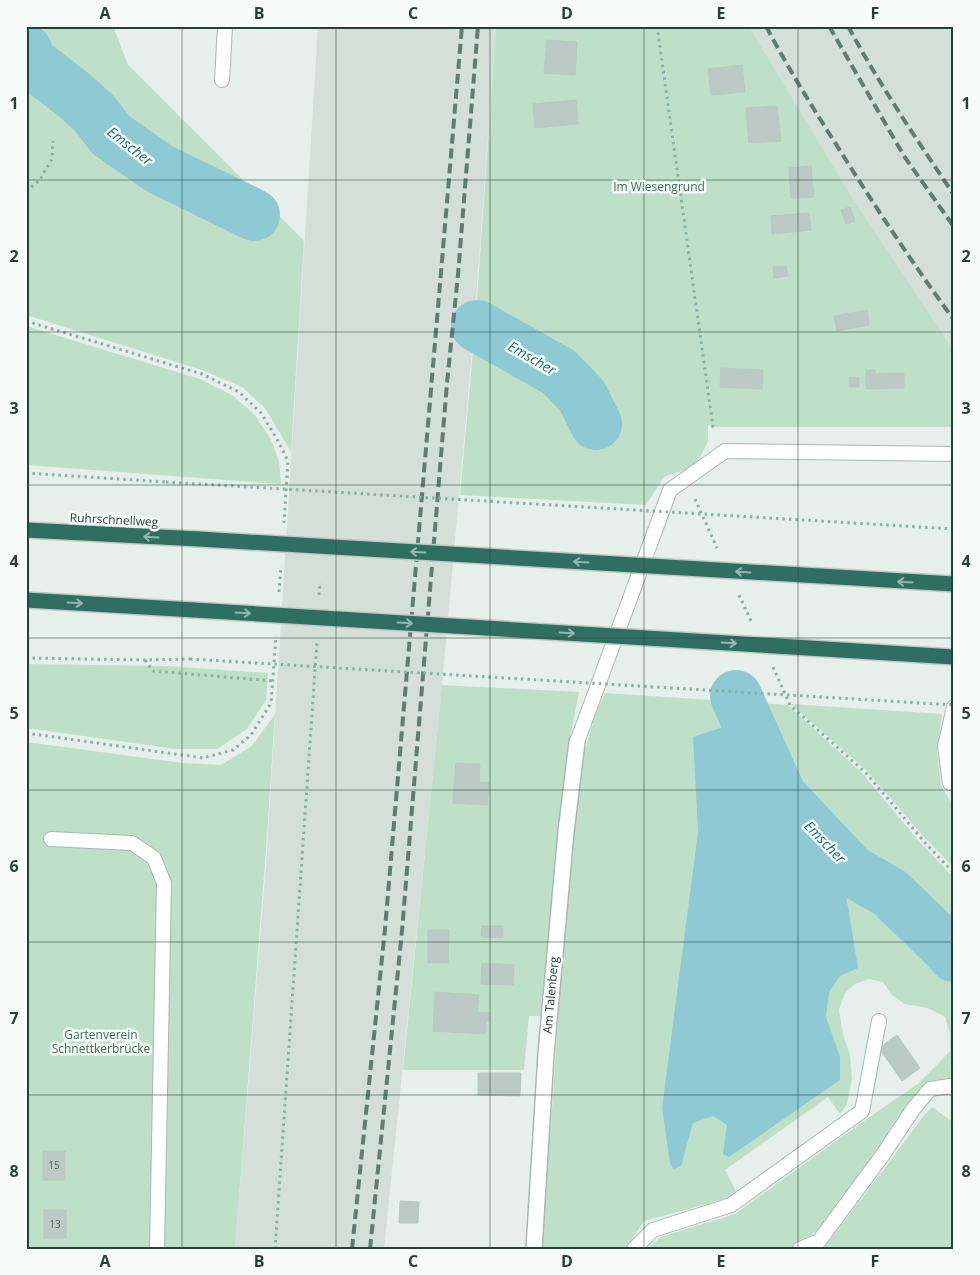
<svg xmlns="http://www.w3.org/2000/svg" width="980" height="1275" font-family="'Open Sans',sans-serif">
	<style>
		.built { fill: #d4dfda }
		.green { fill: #bfe0c8 }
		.water { fill: #8ec9d4 }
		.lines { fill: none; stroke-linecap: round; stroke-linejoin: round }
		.river { stroke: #8ec9d4; stroke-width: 52 }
		.building { fill: #bbcac4; stroke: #b8c9c2 }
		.lane-casing { stroke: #a8b8b2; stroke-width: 16 }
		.street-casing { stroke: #a8b8b2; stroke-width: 18 }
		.highway-casing { stroke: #c2cac8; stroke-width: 18 }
		.path { stroke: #86b3a5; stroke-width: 3; stroke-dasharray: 2.5 4; stroke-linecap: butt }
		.lane { stroke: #fff; stroke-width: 14 }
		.street { stroke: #fff; stroke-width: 15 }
		.highway { stroke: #2f6f62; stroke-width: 15 }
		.rail { stroke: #5f7d75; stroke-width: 4; stroke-dasharray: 10 5; stroke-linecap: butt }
		.highway-bridge-casing { stroke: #c2cac8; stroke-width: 18; stroke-linecap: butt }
		.path-bridge { stroke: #86b3a5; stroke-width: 3; stroke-dasharray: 2.5 4; stroke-linecap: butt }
		.highway-bridge { stroke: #2f6f62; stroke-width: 15 }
		.oneway { stroke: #93b5ae }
		.grid { fill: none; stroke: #24423a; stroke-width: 1; stroke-opacity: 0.55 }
		.labels { text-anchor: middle; stroke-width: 5; stroke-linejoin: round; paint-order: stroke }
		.number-label { font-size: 10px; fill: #4a645c }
		.park-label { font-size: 12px; fill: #2d7a4b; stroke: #f7fbf9 }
		.street-label { font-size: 12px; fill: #24423a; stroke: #f7fbf9 }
		.water-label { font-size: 14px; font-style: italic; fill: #1c6f80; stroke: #f7fbf9 }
		.neatline { fill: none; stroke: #24423a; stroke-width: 2 }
		.grid-label { font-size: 16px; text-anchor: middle; font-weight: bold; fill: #24423a }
	</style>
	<rect width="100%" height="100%" fill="#e6efeb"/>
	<g class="built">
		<polygon points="318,26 496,26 474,329 442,685 384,1249 235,1249 266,865"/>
		<polygon points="749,26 954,26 954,351 852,197"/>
	</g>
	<g class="green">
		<polygon points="26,26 113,26 128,65 304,241 291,452 265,408 242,387 202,370 26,315"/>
		<polygon points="496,26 749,26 852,197 954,351 954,427 713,427 708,425 708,441 696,466 664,477 646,505 460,495 475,329"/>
		<polygon points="26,326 200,379 232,395 255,415 271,440 279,461 281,484 26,465"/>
		<polygon points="26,664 166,666 268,673 266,700 247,729 217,749 176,749 26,728"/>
		<polygon points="442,685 579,692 565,764 544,1016 529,1016 524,1070 403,1070"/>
		<polygon points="605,693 788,705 863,774 917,839 954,878 954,1082 945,1080 883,1144 824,1224 808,1238 788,1249 647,1249 661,1237 735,1214 871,1116 919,1083 950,1051 950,1034 945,1017 928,1008 905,1004 892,995 883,982 870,979 855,984 845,993 839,1010 843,1034 850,1055 852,1079 847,1104 840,1114 828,1097 725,1170 736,1191 726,1199 644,1221 625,1249 542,1249 542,1226 552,1109 566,906 581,764 595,716"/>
		<polygon points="791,704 942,714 937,751 941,785 954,808 954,868 924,837 867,771"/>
		<polygon points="275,714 266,849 235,1249 26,1249 26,742 183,763 221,765 252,746"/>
		<polygon points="932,1107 954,1123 954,1249 823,1249 890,1161 925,1114"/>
	</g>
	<polygon class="water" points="729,725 762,799 823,869 844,883 858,968 840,976 829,992 826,1017 840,1057 840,1080 729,1157 723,1154 727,1125 713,1116 693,1123 681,1166 674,1169 670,1163 662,1108 698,832 693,737"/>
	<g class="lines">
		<g class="river">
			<polyline points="26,50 31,62 74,95 94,113 111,135 160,169 254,215"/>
			<polyline points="477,326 559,372 582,396 596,424"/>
			<polyline points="736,696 781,796 852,871 890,893 944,945 954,956"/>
		</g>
	</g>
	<g class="building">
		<polygon points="547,40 577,42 575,75 544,73"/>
		<polygon points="742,65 745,92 711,95 708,69"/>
		<polygon points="576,100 578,124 535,128 533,104"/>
		<polygon points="777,106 781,141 749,143 746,108"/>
		<polygon points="811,166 814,197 791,198 789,168"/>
		<polygon points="850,207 855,221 846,224 841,210"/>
		<polygon points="809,213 811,230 772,234 771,216"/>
		<polygon points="786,266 788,276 774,278 773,267"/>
		<polygon points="867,310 869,325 837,331 834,316"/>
		<polygon points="721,368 763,370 762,389 720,387"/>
		<polygon points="866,370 875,370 875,374 904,373 904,388 866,389"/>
		<polygon points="859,377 859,387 849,387 849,378"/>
		<polygon points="456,763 480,764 479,782 489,783 487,805 453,803"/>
		<polygon points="482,926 503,926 503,938 481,937"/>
		<polygon points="428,930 449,930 448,963 428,963"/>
		<polygon points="482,963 514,965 513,985 481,984"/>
		<polygon points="435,992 479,995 477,1012 491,1013 490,1021 486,1021 485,1034 433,1031"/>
		<polygon points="897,1035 920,1068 902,1081 879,1048"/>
		<polygon points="478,1073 521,1073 520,1096 478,1095"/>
		<rect x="43" y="1151" width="22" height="29"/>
		<polygon points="400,1201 419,1202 418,1223 399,1223"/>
		<rect x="44" y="1210" width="22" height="28"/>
	</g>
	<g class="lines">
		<defs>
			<g id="lane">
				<polyline points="222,80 225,26"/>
				<polyline points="577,742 670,490 725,451 954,454"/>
				<polyline points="950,783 945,746 954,707"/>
				<polyline points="51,839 132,843 154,858 164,883 157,1249"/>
				<polyline points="634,1249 653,1230 731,1205 862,1111 879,1021"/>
				<polyline points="800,1249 819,1241 882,1156 914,1108 930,1089 950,1086 954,1088"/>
			</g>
			<polyline id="street" points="534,1249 546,1054 566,832 577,742"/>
			<g id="highway">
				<polyline points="26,530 199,539"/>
				<polyline points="26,600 194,610"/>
			</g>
		</defs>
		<use href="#lane" class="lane-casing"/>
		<use href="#street" class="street-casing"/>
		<use href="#highway" class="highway-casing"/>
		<g class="path">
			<polyline points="657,26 713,427 715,431"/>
			<polyline points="26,191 39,181 52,159 53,141"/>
			<polyline points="26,321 202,374 239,392 261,413 277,439 288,461 284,523"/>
			<polyline points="26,473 166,482"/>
			<polyline points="695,499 717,548"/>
			<polyline points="279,592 281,566"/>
			<polyline points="319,595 320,582"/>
			<polyline points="739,595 752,623"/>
			<polyline points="26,658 145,660 190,659"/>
			<polyline points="145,660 153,671 273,681"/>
			<polyline points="773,667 790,705 866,773 927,845 954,873"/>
			<polyline points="26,733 203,758 233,750 251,735 271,703 276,636"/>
			<polyline points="275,1249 317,641"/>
		</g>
		<use href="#lane" class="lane"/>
		<use href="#street" class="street"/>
		<use href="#highway" class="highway"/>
		<g class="rail">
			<path d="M766,26C790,72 818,116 846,160C880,214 916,268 954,320"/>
			<polyline points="829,26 904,156 954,227"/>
			<path d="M848,26C879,84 917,140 954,195"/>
			<polyline points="352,1249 385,929 462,26"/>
			<polyline points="370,1249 402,931 447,383 458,275 478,26"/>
		</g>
		<defs>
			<g id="highway-bridge">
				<polyline points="199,539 954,584"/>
				<polyline points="194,610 954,657"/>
			</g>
		</defs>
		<use href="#highway-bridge" class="highway-bridge-casing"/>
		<g class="path-bridge">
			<polyline points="166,482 954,529"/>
			<polyline points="190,659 954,705"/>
		</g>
		<use href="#highway-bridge" class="highway-bridge"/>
	</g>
	<defs><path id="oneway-shaft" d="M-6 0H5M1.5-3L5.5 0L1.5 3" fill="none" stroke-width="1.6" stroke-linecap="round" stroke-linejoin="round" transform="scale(1.25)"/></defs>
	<g class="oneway">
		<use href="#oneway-shaft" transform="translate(151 537) rotate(-177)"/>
		<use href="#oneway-shaft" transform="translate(418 552) rotate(-177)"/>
		<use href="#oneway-shaft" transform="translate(581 562) rotate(-177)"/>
		<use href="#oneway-shaft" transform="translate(743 572) rotate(-177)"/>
		<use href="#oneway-shaft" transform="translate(905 582) rotate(-177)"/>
		<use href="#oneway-shaft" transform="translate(75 603) rotate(3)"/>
		<use href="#oneway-shaft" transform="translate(243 613) rotate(3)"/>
		<use href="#oneway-shaft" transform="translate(405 623) rotate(3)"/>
		<use href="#oneway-shaft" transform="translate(567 633) rotate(3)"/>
		<use href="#oneway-shaft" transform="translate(729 643) rotate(3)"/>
	</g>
	<path class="grid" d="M182,26V1249M336,26V1249M490,26V1249M644,26V1249M798,26V1249M26,180H954M26,332H954M26,485H954M26,638H954M26,790H954M26,942H954M26,1095H954"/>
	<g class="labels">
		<g class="number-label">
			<text x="54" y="1169">15</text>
			<text x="55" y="1228">13</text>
		</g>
		<g class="park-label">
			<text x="659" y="191">Im Wiesengrund</text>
			<text x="101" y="1039">Gartenverein<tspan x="101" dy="14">Schnettkerbrücke</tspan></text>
		</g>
		<g class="street-label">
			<text transform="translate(114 520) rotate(3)" y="4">Ruhrschnellweg</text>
			<text transform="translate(551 995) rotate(-85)" y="4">Am Talenberg</text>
		</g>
		<g class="water-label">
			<text transform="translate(130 146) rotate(38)" y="5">Emscher</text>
			<text transform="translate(532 358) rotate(30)" y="5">Emscher</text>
			<text transform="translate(825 842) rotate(46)" y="5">Emscher</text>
		</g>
	</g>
	<rect width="980" height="1275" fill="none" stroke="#f7fbf9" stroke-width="55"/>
	<rect x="28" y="28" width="924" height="1220" class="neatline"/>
	<g class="grid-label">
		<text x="105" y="19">A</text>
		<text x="259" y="19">B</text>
		<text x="413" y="19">C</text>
		<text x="567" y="19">D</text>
		<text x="721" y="19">E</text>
		<text x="875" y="19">F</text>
		<text x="14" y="109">1</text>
		<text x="966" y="109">1</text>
		<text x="14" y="262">2</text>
		<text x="966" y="262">2</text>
		<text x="14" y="414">3</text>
		<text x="966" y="414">3</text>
		<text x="14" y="567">4</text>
		<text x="966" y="567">4</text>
		<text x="14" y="719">5</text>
		<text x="966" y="719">5</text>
		<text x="14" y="872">6</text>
		<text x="966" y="872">6</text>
		<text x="14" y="1024">7</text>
		<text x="966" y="1024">7</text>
		<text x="14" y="1177">8</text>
		<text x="966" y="1177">8</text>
		<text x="105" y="1267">A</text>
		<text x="259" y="1267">B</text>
		<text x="413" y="1267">C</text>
		<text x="567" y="1267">D</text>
		<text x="721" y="1267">E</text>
		<text x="875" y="1267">F</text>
	</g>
</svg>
